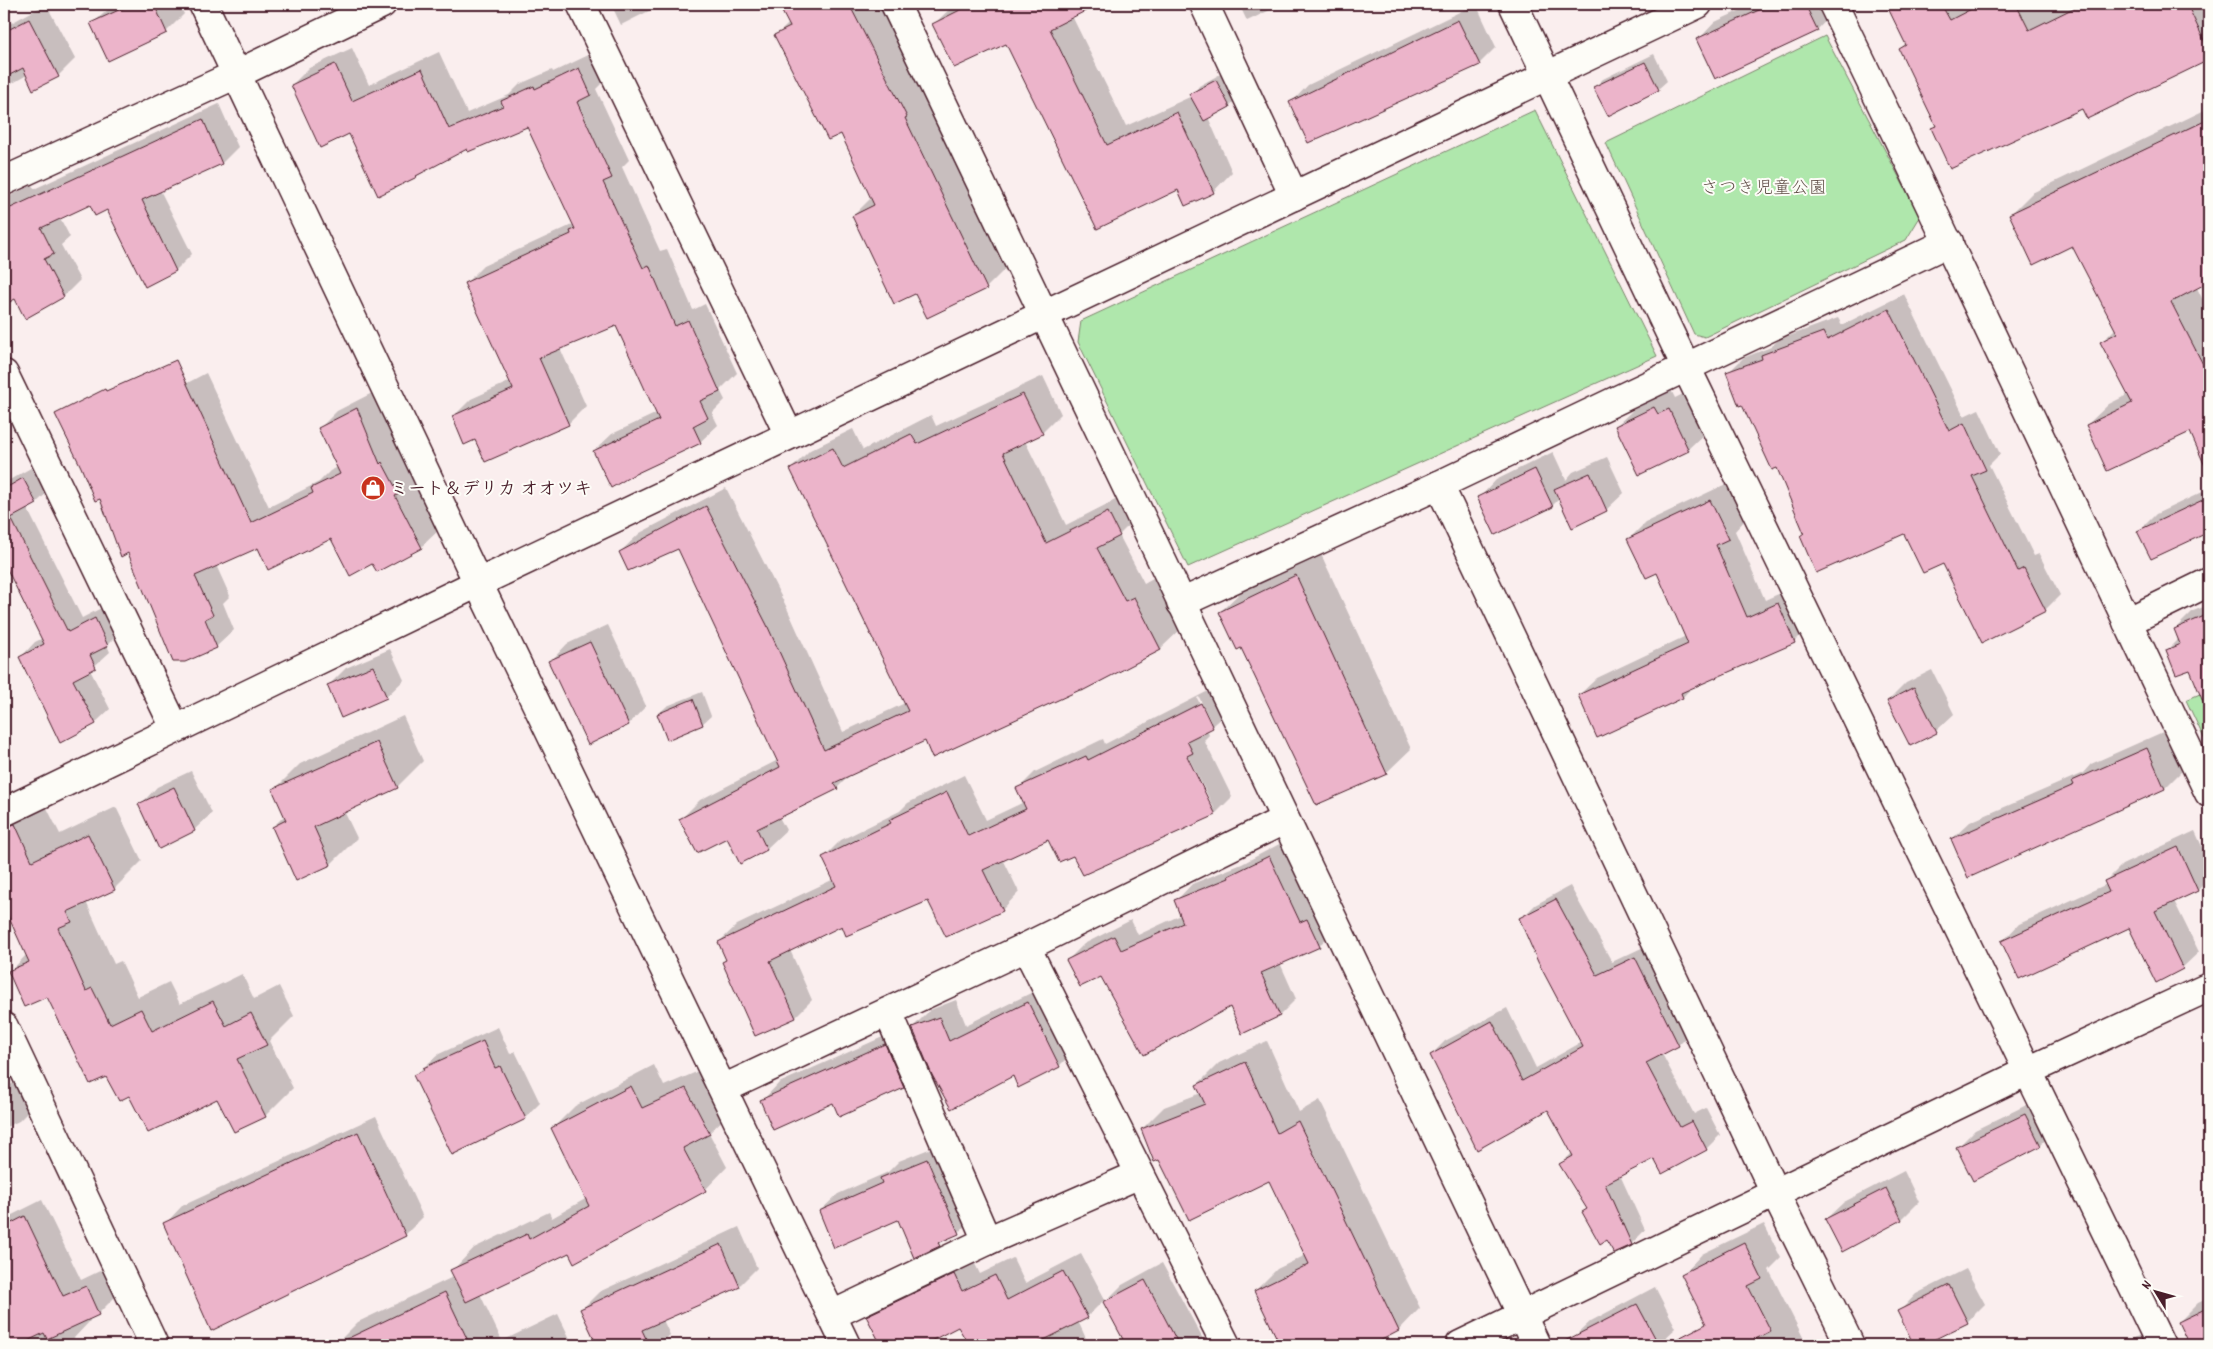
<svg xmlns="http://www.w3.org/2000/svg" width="2213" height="1349" font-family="Dekko,'Klee One',sans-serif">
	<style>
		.green { fill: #afe7ac; stroke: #7c836c }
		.shadow { fill: #0003; fill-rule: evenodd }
		.building { fill: #ecb4ca; stroke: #4a1f2b }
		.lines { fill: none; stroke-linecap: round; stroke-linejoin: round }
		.minor-casing { stroke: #4a1f2b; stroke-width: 31 }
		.minor { stroke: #fdfcf7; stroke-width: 28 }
		.labels { text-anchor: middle; stroke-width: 4; stroke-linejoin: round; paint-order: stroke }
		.park-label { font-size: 18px; fill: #63514b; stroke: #fdfcf7 }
		.poi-label { font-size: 18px; font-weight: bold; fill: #4a1f2b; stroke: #fdfcf7; text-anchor: start }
	</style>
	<rect width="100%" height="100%" fill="#faeeee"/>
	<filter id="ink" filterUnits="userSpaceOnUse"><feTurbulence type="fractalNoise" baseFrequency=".02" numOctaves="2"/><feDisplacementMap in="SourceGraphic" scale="10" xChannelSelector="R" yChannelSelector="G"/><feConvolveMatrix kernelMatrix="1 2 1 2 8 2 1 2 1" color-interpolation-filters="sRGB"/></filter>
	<g filter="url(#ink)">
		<g class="green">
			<polygon points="1825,36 1920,217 1906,240 1705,337 1694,334 1606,143"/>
			<polygon points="1535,110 1657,356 1188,567 1078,342 1081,321"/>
			<polygon points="2209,690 2209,749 2186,700"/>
		</g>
		<g class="shadow">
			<polygon points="46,4 75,59 58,76 27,75 4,88 4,27"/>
			<polygon points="114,4 179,4 184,14 166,32 109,59 92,24"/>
			<polygon points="611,4 657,4 649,11 621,25"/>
			<polygon points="787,4 889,4 1012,262 986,288 916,292 853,216 872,197 842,132 776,36 789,23 782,9"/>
			<polygon points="955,4 1093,4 1072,16 1126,126 1192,96 1199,86 1224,72 1238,98 1229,106 1208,117 1232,172 1213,192 1178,188 1097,227 1007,42 934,24"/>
			<polygon points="1239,4 1283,4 1247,21"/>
			<polygon points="1476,4 1496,47 1479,64 1291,103 1308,85"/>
			<polygon points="1754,4 1830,4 1834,12 1817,30 1698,40 1715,22"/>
			<polygon points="1887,4 2209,4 2209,59 2088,117 2082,107 1933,128 1937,124 1900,49 1906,43"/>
			<polygon points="352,48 369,85 439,52 467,113 509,95 520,84 552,70 553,72 597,51 608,77 596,89 629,160 622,167 660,251 667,249 693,310 705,304 737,373 720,390 725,400 712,413 718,425 700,442 594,451 612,434 657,413 616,325 560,348 586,406 568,424 476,438 453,417 471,399 511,381 466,283 483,266 574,224 528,125 467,148 417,176 379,194 350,133 292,85 309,68"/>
			<polygon points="1654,54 1667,81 1658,89 1595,87 1603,79"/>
			<polygon points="219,104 238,147 222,163 160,190 192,254 176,270 145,285 107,209 91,204 60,218 70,237 61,245 80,280 64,296 26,317 16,297 7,302 4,296 4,199 32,185 34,189"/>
			<polygon points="2209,108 2209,281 2197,288 2209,312 2209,423 2108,469 2087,425 2109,404 2129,394 2102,342 2115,329 2073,244 2011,214 2032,193"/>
			<polygon points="1904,294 1964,416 1979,409 2000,454 1989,465 2034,556 2039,554 2060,595 2045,610 1943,562 1905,532 1801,536 1805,532 1777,466 1728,373 1743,358 1771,347 1778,340 1838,318 1842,325"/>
			<polygon points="206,373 269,507 319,482 330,471 338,467 319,429 337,411 374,392 397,447 400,446 416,476 413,479 439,530 421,547 373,562 331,537 258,547 216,565 230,596 223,603 234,630 216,647 92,434"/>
			<polygon points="1043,376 1061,414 1042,433 1025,441 1066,525 1127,494 1138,516 1119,535 1144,583 1153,578 1180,630 1160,649 1082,688 925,740 851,774 837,788 779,817 786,830 766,849 681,819 700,800 778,760 679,548 620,552 640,533 726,488 786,606 843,732 905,703 791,469 810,450 853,429 863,450 931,415 936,426"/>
			<polygon points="4,387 16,414 4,426"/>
			<polygon points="1671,390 1675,398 1687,392 1706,432 1688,449 1639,473 1616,426 1634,409"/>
			<polygon points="1553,452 1566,480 1573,472 1607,457 1624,493 1606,510 1560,498 1552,506 1479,498 1496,480"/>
			<polygon points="38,464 51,489 36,503 27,508 82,618 109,604 122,630 107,645 110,652 90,670 110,709 95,723 21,657 35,642 43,638 4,560 4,483"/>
			<polygon points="1728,483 1745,520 1735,531 1765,600 1796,586 1812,624 1794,642 1693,686 1683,697 1598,736 1579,695 1597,678 1686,636 1658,571 1629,539 1646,522"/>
			<polygon points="2209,489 2209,530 2152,558 2139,531 2156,514"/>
			<polygon points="1320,552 1411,749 1386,773 1317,804 1242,646 1220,612 1245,588"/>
			<polygon points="2209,605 2209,661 2177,674 2167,650 2179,638 2175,629 2193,611"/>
			<polygon points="608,625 646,706 629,724 589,743 550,662 567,644"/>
			<polygon points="390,649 404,680 386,697 328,686 346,668"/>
			<polygon points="1932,670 1954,714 1936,731 1888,701 1906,683"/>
			<path d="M1218,686L1230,710L1207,730L1209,735L1204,740L1232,797L1215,814L1074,854L1049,838L1003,859L1019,892L1002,910L929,899L843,924L790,950L812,1000L795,1017L723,962L726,959L719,942L737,925L834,879L823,858L841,840L900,811L908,803L964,775L986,820L1024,802L1018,789L1035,772L1103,739L1105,744ZM1199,697L1211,722H1209L1197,698ZM1185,750L1214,808H1211L1183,751Z"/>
			<polygon points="702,692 711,716 702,724 658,714 667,706"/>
			<polygon points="403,716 423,761 397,787 344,811 357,838 331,864 297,879 273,827 285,815 274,790 300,764"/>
			<polygon points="2165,731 2182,771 2165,788 1952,839 1970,822 2083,773 2091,764"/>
			<polygon points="191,771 212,813 194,830 140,805 157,787"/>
			<polygon points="45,804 60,834 116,807 142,861 114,889 92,899 87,904 114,964 121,961 138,997 169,982 180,1004 242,974 254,999 279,986 294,1016 269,1041 293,1088 265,1116 217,1097 129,1094 107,1075 47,995 10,972 27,954 4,904 4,823"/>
			<polygon points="2195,831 2209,862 2209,879 2198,890 2174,901 2199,952 2182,968 2130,927 2003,941 2019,924 2107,884 2106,881 2122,865"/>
			<polygon points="1285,841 1335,929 1319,946 1280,963 1296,999 1280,1015 1242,1032 1231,1006 1102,975 1068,960 1084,944 1131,920 1138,935 1181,915 1176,901 1192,884 1242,864"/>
			<polygon points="1570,886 1612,962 1650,944 1692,1031 1678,1045 1662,1054 1694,1114 1706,1108 1720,1135 1706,1149 1655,1157 1620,1175 1645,1230 1631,1244 1607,1239 1583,1212 1588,1208 1561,1164 1573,1152 1549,1108 1431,1055 1445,1041 1507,1008 1536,1068 1582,1042 1521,919 1535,905"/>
			<polygon points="1045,986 1076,1049 1059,1066 1013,1074 913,1027 930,1010 956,1000 966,1025"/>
			<polygon points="498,1027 510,1054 515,1051 540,1103 525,1118 415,1075 439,1054"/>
			<polygon points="903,1028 920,1069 903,1087 834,1102 762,1101 779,1083"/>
			<polygon points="1267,1041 1299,1112 1320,1100 1420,1308 1399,1330 1369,1345 1351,1345 1349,1342 1342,1345 1281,1345 1255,1291 1277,1269 1306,1255 1269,1179 1159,1158 1142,1129 1164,1107 1201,1093 1197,1085 1219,1063"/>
			<polygon points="654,1065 664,1086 708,1067 732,1111 709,1133 727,1167 705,1190 480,1294 502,1341 558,1314 573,1345 335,1345 358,1322 455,1276 452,1271 474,1248 549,1212 552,1218 587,1198 553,1128 575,1106"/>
			<polygon points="20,1080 33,1107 19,1121 4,1128 4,1088"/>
			<polygon points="2043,1097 2058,1128 2040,1145 1957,1148 1975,1130"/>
			<polygon points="376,1116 423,1217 405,1235 165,1224 182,1206"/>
			<polygon points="944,1143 975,1215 958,1233 947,1237 939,1245 898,1218 820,1211 838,1194 888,1172 899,1161"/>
			<polygon points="1904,1171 1919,1202 1902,1219 1842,1250 1826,1219 1844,1202"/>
			<polygon points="42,1200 81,1280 104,1269 116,1296 98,1314 89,1318 90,1321 73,1339 60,1345 4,1345 4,1219"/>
			<polygon points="1764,1224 1781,1258 1769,1270 1807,1345 1717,1345 1683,1274 1702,1254"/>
			<polygon points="739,1227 757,1268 739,1286 663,1320 670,1335 659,1345 599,1345 582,1309 599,1292"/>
			<polygon points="1081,1254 1106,1301 1122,1285 1162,1263 1203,1339 1196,1345 1128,1345 1104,1300 1087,1317 1078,1321 1089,1345 970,1345 962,1327 958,1325 920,1345 883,1345 868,1316 885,1299 972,1258 980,1274 1013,1258 1025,1283"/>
			<polygon points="1966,1269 1985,1304 1967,1322 1920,1345 1916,1345 1899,1312 1916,1294"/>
			<polygon points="1655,1287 1676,1328 1658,1345 1577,1345 1573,1338 1591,1321"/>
			<polygon points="2209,1298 2209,1345 2190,1345 2179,1322 2198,1303"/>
			<polygon points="2153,1329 2160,1345 2119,1345"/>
		</g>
		<g class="building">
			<polygon points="132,4 154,4 167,33 108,61 90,23"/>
			<polygon points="778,4 849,4 907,117 905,118 987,289 927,318 915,294 894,304 852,216 874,205 841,134 828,140 774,35 790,27"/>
			<polygon points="972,4 1099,4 1050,29 1107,145 1177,112 1214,193 1185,206 1178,190 1097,229 1006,44 954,68 932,24"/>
			<polygon points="1772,4 1805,4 1818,31 1715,79 1696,39"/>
			<polygon points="1886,4 1941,4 1950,20 1981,4 2016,4 2029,30 2082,4 2187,4 2209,51 2209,60 2087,119 2082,109 1950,169 1931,128 1936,126 1899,49 1906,45"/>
			<polygon points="29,19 59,77 33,90 23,68 4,78 4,32"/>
			<polygon points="1458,20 1480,65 1308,143 1289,102"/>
			<polygon points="1645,62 1659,90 1608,116 1593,87"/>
			<polygon points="335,64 352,101 422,69 449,129 503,106 501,101 534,86 535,89 579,68 591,95 577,102 612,178 603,182 643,268 649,265 675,326 688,320 720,392 700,401 708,418 693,426 701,443 633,475 611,488 593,451 659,420 616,326 539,358 569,425 485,462 475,440 464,445 452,416 513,389 464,283 571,234 570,231 575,229 527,127 468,152 467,149 416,176 417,177 378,196 349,134 320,148 291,85"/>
			<polygon points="1216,80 1230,107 1204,121 1189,94"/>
			<polygon points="203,119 222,164 142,200 176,271 145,287 107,210 95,216 90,205 41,228 54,254 44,259 64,297 25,319 15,299 4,305 4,211"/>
			<polygon points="2209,119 2209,282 2171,302 2209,376 2209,475 2190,432 2107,471 2086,425 2132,403 2100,342 2117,333 2072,246 2033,265 2009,214"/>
			<polygon points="1889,309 1949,431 1964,423 1986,470 1972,476 2018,571 2024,568 2046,611 1982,643 1943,564 1923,573 1904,534 1816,573 1800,536 1804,533 1777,468 1772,470 1742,405 1739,406 1726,372 1762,359 1761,355 1823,332 1827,340"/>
			<polygon points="176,360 251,523 313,493 311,488 340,474 318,428 357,408 380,464 382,462 399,494 395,496 422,548 377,572 372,564 350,576 331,539 268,570 258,548 195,576 213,615 205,619 217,648 185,662 173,662 128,553 121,557 100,499 95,501 81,467 55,414 105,389 106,391"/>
			<polygon points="1023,394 1043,434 1003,453 1046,543 1108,512 1120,536 1097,548 1125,601 1134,597 1161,650 1082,691 1082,689 932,758 925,741 834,783 838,789 757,829 767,850 740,864 727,838 697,853 679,819 780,767 678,549 628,571 619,552 706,506 767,625 824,750 908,711 790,469 833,448 843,468 911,434 917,444"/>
			<polygon points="1654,407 1658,414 1669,409 1689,451 1639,475 1615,426"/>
			<polygon points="1535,469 1553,507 1495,535 1477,497"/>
			<polygon points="1590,473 1607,511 1572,528 1554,489"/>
			<polygon points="23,478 37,504 11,518 68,632 95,618 108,646 90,655 96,668 73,680 96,724 60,743 19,657 44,644 4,563 4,489"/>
			<polygon points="2209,497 2209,532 2151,559 2137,531"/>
			<polygon points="1710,500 1729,539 1716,545 1747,617 1778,603 1795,643 1681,693 1683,698 1597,738 1578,695 1688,644 1657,573 1646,578 1627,539"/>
			<polygon points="1296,575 1387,774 1316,805 1241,648 1237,650 1219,612"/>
			<polygon points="2209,614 2209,714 2208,714 2190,670 2176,675 2166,650 2180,644 2174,629"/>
			<polygon points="590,642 629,725 588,745 548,661"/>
			<polygon points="373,666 387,698 341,718 327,685"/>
			<polygon points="1914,687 1937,733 1910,746 1887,701"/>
			<polygon points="693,699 703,725 667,740 657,714"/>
			<polygon points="1201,703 1213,728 1187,741 1193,753 1187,756 1216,815 1083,875 1073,856 1059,862 1048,840 983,870 1003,911 946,937 928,901 846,936 842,926 770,961 796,1018 755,1036 722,962 726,960 718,942 836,886 822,857 891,823 889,820 947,792 968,836 1026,809 1016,788 1086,756 1088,760"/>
			<polygon points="377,742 398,788 314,827 331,865 296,881 272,827 286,820 272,789"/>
			<polygon points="2147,748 2165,789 1968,878 1951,839 2074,785 2072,781"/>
			<polygon points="174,787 195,831 159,849 138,804"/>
			<polygon points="15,824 32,861 88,834 115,890 67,912 72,922 58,928 86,991 92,988 110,1024 141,1009 152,1031 213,1001 226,1026 251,1013 267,1045 237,1059 266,1117 234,1132 217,1099 148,1133 129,1096 119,1101 106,1077 90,1084 47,997 24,1007 8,971 29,962 4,907 4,827"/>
			<polygon points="2178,847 2198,891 2155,911 2183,969 2156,983 2129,928 2019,979 2001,941 2109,892 2104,881"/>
			<polygon points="1269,856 1300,922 1307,919 1320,947 1261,973 1280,1016 1242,1034 1230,1007 1144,1055 1101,977 1080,987 1066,960 1114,936 1121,950 1183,923 1174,900 1229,878 1228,876"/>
			<polygon points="1556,899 1597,975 1635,957 1679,1046 1646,1063 1680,1127 1692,1121 1707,1150 1662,1174 1654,1159 1605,1184 1632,1245 1614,1253 1606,1240 1600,1244 1582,1212 1587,1209 1559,1164 1573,1156 1548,1110 1477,1150 1430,1055 1492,1021 1522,1081 1583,1047 1538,962 1519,918"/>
			<polygon points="1028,1002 1060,1067 1018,1088 1013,1076 951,1109 932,1075 912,1027 939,1017 949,1041"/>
			<polygon points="483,1041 495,1068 500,1066 526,1119 452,1155 413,1075 424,1070 423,1068"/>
			<polygon points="885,1044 904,1088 839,1117 833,1103 773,1130 760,1100"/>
			<polygon points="1245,1062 1277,1133 1298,1121 1399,1331 1372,1345 1280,1345 1254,1291 1309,1264 1269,1181 1189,1220 1159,1160 1154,1162 1141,1129 1205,1104 1196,1085"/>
			<polygon points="631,1086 642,1108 686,1088 710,1134 683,1148 706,1191 574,1263 569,1253 466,1302 450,1270 527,1234 529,1239 589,1206 551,1128"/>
			<polygon points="2025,1114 2041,1146 1973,1181 1956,1147"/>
			<polygon points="358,1132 406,1236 211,1331 163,1223"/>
			<polygon points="927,1159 959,1234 938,1243 940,1246 914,1258 898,1220 834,1248 819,1211 882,1183 880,1178"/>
			<polygon points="1886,1188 1902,1220 1842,1252 1825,1219"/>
			<polygon points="25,1216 63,1296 86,1286 99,1315 47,1339 44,1333 19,1345 4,1345 4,1227"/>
			<polygon points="1744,1242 1762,1279 1748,1286 1771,1331 1744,1345 1665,1345 1706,1324 1681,1274"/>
			<polygon points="721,1244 740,1287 642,1330 649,1345 597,1345 580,1309"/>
			<polygon points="1063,1271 1088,1318 1034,1345 969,1345 958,1327 923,1345 881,1345 866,1316 954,1274 962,1291 995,1275 1007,1300"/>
			<polygon points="1145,1280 1179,1345 1126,1345 1103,1302"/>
			<polygon points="1949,1285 1968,1323 1923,1345 1914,1345 1897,1311"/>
			<polygon points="445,1292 470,1345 334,1345"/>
			<polygon points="1637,1304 1659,1345 1557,1345"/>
			<polygon points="2209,1307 2209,1345 2189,1345 2178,1322"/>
		</g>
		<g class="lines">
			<defs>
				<g id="minor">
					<polyline points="203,4 478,583 846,1345"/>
					<polyline points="581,4 789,435"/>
					<path d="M895,4C1111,450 1321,898 1536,1345"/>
					<polyline points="1204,4 1294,196"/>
					<polyline points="1513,4 1687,369 2161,1345"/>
					<path d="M1833,4C1961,266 2083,530 2209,793"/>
					<polyline points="4,181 237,74 382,4"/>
					<polyline points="4,374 175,728"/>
					<polyline points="1439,485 1775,1193 1850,1345"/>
					<polyline points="1181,603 1439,485 1949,242"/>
					<polyline points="2127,622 2209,582"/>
					<polyline points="4,812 478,583 1698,4"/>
					<polyline points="1026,947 1226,1345"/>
					<polyline points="888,1012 987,1241"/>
					<polyline points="4,1027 154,1345"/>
					<polyline points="723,1089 1026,947 1284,820"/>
					<polyline points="832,1315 987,1241 1140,1174"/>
					<polyline points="1460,1345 2028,1071 2209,987"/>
				</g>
			</defs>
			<use href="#minor" class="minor-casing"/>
			<use href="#minor" class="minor"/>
		</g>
	</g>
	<defs>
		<symbol id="shop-disc" viewBox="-11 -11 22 22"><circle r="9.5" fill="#c8321e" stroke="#fdfcf7"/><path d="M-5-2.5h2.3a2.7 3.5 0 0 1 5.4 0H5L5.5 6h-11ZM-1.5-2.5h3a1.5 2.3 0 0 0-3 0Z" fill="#fff"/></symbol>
	</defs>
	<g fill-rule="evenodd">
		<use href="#shop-disc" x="359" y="474" width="28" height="28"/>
	</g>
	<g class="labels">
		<g class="park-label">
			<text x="1764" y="193">さつき児童公園</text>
		</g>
		<g class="poi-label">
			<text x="390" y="494">ミート＆デリカ オオツキ</text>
		</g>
	</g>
	<rect width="2213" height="1349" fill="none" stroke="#fdfcf7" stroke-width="20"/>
	<rect x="10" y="10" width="2193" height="1329" fill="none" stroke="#4a1f2b" stroke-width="2" filter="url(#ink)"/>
	<g transform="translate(2156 1292) rotate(307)" stroke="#fdfcf7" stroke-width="4" paint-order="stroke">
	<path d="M0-4L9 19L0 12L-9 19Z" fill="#4a1f2b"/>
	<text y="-8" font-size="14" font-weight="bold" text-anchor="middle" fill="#4a1f2b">N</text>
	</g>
</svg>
